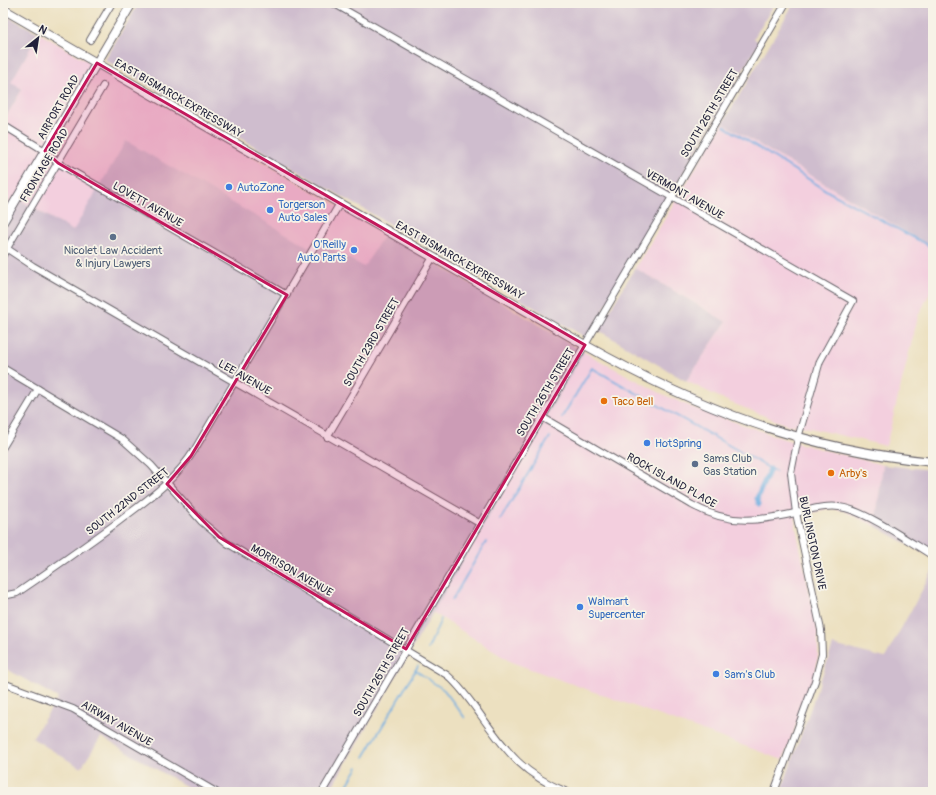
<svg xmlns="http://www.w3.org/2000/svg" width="936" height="795" font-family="Pangolin,sans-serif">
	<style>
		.built { fill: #f3cfde }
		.industrial { fill: #cfbdce }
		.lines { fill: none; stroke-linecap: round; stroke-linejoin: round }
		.stream { stroke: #6eade1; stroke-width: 1.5 }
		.canal { stroke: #6eade1; stroke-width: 5 }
		.minor-casing { stroke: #69646a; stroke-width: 8 }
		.major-casing { stroke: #69646a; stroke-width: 10 }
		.minor { stroke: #fff; stroke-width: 6 }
		.major { stroke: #fff; stroke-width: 8 }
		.marked { fill: #c2185b; fill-opacity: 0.2; stroke: #c2185b; stroke-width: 3; stroke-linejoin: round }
		.shop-dot { fill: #3f7fe0; stroke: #f7f3e8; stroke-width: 1.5 }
		.service-dot { fill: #5c6f8a; stroke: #f7f3e8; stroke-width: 1.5 }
		.food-dot { fill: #e8710a; stroke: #f7f3e8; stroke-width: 1.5 }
		.labels { text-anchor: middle; stroke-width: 3.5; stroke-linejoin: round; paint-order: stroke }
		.street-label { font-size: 11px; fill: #22223b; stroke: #f7f3e8 }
		.shop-label { font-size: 11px; fill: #366cbe; stroke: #f7f3e8; text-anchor: start }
		.service-label { font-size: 11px; fill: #4e5e75; stroke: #f7f3e8 }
		.food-label { font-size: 11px; fill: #c56008; stroke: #f7f3e8; text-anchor: start }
	</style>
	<rect width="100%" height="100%" fill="#f7f3e8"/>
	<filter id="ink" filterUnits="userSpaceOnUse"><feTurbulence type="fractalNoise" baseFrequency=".025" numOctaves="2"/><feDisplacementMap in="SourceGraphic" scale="8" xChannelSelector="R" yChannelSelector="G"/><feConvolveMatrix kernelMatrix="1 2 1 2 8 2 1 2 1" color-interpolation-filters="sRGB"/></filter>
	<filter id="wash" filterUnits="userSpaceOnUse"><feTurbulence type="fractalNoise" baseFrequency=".012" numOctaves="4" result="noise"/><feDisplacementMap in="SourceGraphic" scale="16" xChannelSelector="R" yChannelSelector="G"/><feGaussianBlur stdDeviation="0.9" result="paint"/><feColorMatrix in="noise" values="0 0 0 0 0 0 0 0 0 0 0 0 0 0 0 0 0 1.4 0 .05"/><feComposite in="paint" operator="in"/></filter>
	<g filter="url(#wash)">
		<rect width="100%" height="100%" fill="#ece0c0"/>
		<g class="built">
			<polygon points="39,33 385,233 364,268 315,239 310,247 73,231 20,200 3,229 3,122 22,89 10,83"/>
			<polygon points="723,123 933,248 933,287 918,316 886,446 793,424 795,428 727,401 686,381 726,322 635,268"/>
			<polygon points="584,352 660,393 691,407 793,442 883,465 875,526 844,511 835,509 826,509 794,518 818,634 818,655 816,672 783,760 511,662 432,612"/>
		</g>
		<g class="industrial">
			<polygon points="139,3 775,3 754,38 759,43 587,338 105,60"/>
			<polygon points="794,3 933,3 933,248 723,123"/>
			<polygon points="3,14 39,33 11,82 22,89 3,122"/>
			<polygon points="126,141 309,247 315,239 364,267 385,233 584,352 329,792 196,792 101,737 81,768 32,738 58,698 3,667 3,229 20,200 73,231"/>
			<polygon points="635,268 726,322 686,381 598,330"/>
			<polygon points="883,465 933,470 933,558 875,526"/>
			<polygon points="933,570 933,792 781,792 833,645 885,658"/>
		</g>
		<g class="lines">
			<g class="stream">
				<polyline points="724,126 829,192 933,248"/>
				<polyline points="562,417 592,368 776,472"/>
				<polyline points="500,520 550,437"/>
				<polyline points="452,600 486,542"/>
				<polyline points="428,649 441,619"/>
				<polyline points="415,670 444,690 465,718"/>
				<polyline points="364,757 418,666"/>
				<polyline points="343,792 358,767"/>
			</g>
			<polyline class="canal" points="759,504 757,498 770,469"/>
		</g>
	</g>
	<g filter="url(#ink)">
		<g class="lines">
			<defs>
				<g id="minor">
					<polyline points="333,3 853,301 820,361 798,438 791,473 796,513 821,630 822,654 815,681 774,792"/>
					<polyline points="90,40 112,3"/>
					<polyline points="3,125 45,151 58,163 287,295"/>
					<polyline points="3,246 33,266 479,523"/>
					<polyline points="3,255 103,86"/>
					<path d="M3,368L122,439L151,465L202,522L227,543L447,675C459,685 468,698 477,710C505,749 521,774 567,792"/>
					<path d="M542,417L692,505C730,526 760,521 800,512C813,509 827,505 839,507C863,509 910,542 933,556"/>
					<polyline points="327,437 433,257"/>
					<polyline points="3,447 38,389"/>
					<path d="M3,596L17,593C51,570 85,546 118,522C147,500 176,480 195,449L340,203"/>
					<polyline points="3,683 73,709 216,792"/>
					<polyline points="322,792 786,3"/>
				</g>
				<g id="major">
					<path d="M3,9L585,345C699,409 802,449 933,462"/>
					<polyline points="3,222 132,3"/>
				</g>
			</defs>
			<use href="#minor" class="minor-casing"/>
			<use href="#major" class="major-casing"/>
			<use href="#minor" class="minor"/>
			<use href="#major" class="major"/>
		</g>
	</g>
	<path class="marked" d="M97,63L585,345L406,649L219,537L167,484L191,456L287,295L58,163L45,151Z"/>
	<g class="shop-dot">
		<circle cx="229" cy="187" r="4"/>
		<circle cx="270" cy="210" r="4"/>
		<circle cx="354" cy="250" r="4"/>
		<circle cx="647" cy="443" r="4"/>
		<circle cx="580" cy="607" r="4"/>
		<circle cx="716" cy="674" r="4"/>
	</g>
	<g class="service-dot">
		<circle cx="113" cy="237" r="4"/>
		<circle cx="695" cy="464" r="4"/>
	</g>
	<g class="food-dot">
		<circle cx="604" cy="401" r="4"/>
		<circle cx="831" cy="473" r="4"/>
	</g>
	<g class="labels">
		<g class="street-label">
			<text transform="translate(179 98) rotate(30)" y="4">EAST BISMARCK EXPRESSWAY</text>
			<text transform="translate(58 107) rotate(-60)" y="4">AIRPORT ROAD</text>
			<text transform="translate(709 113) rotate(-59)" y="4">SOUTH 26TH STREET</text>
			<text transform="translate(44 165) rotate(-59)" y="4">FRONTAGE ROAD</text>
			<text transform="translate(685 194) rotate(30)" y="4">VERMONT AVENUE</text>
			<text transform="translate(148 204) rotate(30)" y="4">LOVETT AVENUE</text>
			<text transform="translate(460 260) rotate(30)" y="4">EAST BISMARCK EXPRESSWAY</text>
			<text transform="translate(371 342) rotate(-60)" y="4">SOUTH 23RD STREET</text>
			<text transform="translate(245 377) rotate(30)" y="4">LEE AVENUE</text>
			<text transform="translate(545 392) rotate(-59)" y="4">SOUTH 26TH STREET</text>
			<text transform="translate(672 480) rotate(29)" y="4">ROCK ISLAND PLACE</text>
			<text transform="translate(127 501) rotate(-38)" y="4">SOUTH 22ND STREET</text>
			<text transform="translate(813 543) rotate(78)" y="4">BURLINGTON DRIVE</text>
			<text transform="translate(292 570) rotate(30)" y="4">MORRISON AVENUE</text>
			<text transform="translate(381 672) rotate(-60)" y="4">SOUTH 26TH STREET</text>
			<text transform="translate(117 723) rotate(30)" y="4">AIRWAY AVENUE</text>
		</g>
		<g class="shop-label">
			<text x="237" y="191">AutoZone</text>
			<text x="278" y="208">Torgerson<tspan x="278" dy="13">Auto Sales</tspan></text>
			<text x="346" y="248" text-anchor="end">O'Reilly<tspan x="346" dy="13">Auto Parts</tspan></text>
			<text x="655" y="447">HotSpring</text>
			<text x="588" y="605">Walmart<tspan x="588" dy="13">Supercenter</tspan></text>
			<text x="724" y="678">Sam's Club</text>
		</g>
		<g class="service-label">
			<text x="113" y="254">Nicolet Law Accident<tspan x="113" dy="13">&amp; Injury Lawyers</tspan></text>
			<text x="703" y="462" text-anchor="start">Sams Club<tspan x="703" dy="13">Gas Station</tspan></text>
		</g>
		<g class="food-label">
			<text x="612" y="405">Taco Bell</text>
			<text x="839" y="477">Arby's</text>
		</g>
	</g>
	<rect width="936" height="795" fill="none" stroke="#f7f3e8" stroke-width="16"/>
	<g transform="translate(38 38) rotate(30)" stroke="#f7f3e8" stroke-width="3" paint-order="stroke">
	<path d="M0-3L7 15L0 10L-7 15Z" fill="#22223b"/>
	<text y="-6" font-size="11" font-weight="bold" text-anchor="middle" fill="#22223b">N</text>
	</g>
</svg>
